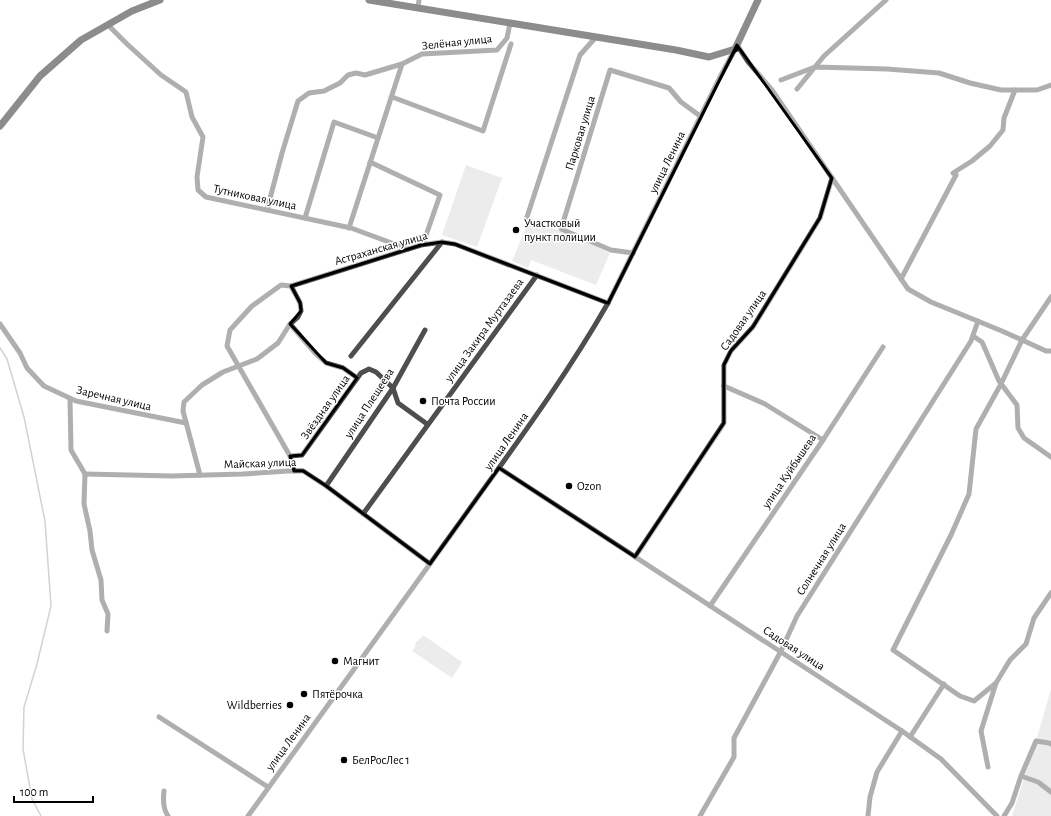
<svg xmlns="http://www.w3.org/2000/svg" width="1051" height="816" font-family="'Alegreya Sans',sans-serif">
	<style>
		.green { fill: #d5d5d5 }
		.lines { fill: none; stroke-linecap: round; stroke-linejoin: round }
		.stream { stroke: #9c9c9c; stroke-width: 1.5 }
		.minor { stroke: #4e4e4e; stroke-width: 5 }
		.major { stroke: #000; stroke-width: 7 }
		.marked { fill: none; stroke: #000; stroke-width: 3; stroke-linejoin: round }
		.poi-dot { fill: #000; stroke: #fff; stroke-width: 1.5 }
		.labels { text-anchor: middle; stroke-width: 3; stroke-linejoin: round; paint-order: stroke }
		.street-label { font-size: 12px; fill: #000; stroke: #fff }
		.poi-label { font-size: 12px; fill: #000; stroke: #fff; text-anchor: start }
	</style>
	<rect width="100%" height="100%" fill="#fff"/>
	<g class="green">
		<polygon points="466,165 502,178 477,247 442,235"/>
		<polygon points="530,218 610,253 596,285 531,260 528,268 512,261"/>
		<polygon points="423,635 462,662 452,678 412,651 415,647 416,642 420,639"/>
		<polygon points="1051,689 1051,816 1012,816 1036,741"/>
	</g>
	<g class="lines">
		<polyline class="stream" points="0,348 7,359 24,417 45,521 51,606 37,664 24,707 23,749 32,799 41,816"/>
		<g class="minor">
			<polyline points="418,7 419,0"/>
			<polyline points="109,23 111,28 127,44 161,75 186,92 192,117 203,137 197,177 198,190 206,197 351,228 408,249"/>
			<polyline points="737,45 749,63 772,90 908,289 931,302 1002,331 1046,351 1051,351"/>
			<polyline points="781,80 815,67 887,69 939,73 970,83 1001,90 1037,90 1051,85"/>
			<polyline points="797,89 824,56 886,0"/>
			<polyline points="392,97 483,131 511,44"/>
			<polyline points="370,162 440,195 423,244"/>
			<polyline points="953,173 972,161 990,146 1003,130 1004,118 1015,90"/>
			<polyline points="267,210 282,153 298,101 309,93 324,91 340,83 348,75 356,73 365,75 402,64 422,54 497,50 507,38 510,23"/>
			<polyline points="527,217 580,55 596,37"/>
			<polyline points="305,218 334,122 378,138"/>
			<polyline points="349,228 402,64"/>
			<polyline points="633,253 611,250 561,229 610,70 669,88 681,102 700,116"/>
			<polyline points="901,279 956,175"/>
			<polyline points="0,324 20,353 27,368 44,386 76,401 186,423"/>
			<polyline points="290,324 316,354 326,363 343,368 357,378"/>
			<polyline points="973,336 982,342 999,381 1017,405 1018,428 1024,438 1051,457"/>
			<polyline points="351,356 442,242"/>
			<polyline points="724,386 765,404 823,440"/>
			<polyline points="70,399 71,450 85,474 84,504 90,531 92,550 101,580 102,600 108,614 107,631"/>
			<polyline points="290,456 302,455 361,373 369,369 376,372 393,388 398,403 427,424"/>
			<polyline points="499,468 902,731 941,759 997,816"/>
			<polyline points="294,471 290,456 227,346 230,330 252,306 281,285 291,286 421,245 442,242 455,244 608,303"/>
			<polyline points="85,474 172,476 243,474 288,471 303,471 326,486 430,564"/>
			<polyline points="200,475 183,411 184,402 202,385 223,372 257,359 278,343 290,324 298,317 301,311 300,303 291,286"/>
			<polyline points="326,486 393,388 425,330"/>
			<polyline points="363,514 537,275"/>
			<polyline points="635,557 724,423 724,365 731,351 753,327 820,218 832,178"/>
			<polyline points="710,606 823,440 883,347"/>
			<polyline points="996,683 974,701 960,696 893,650 951,535 969,494 976,429 1001,384 1022,340 1051,297"/>
			<polyline points="159,717 268,787"/>
			<polyline points="910,737 944,684"/>
			<polyline points="988,767 981,731 996,683 1010,660 1026,644 1034,618 1051,593"/>
			<polyline points="1021,776 1038,782 1051,792"/>
			<path d="M164,791C163,799 163,809 168,816"/>
			<path d="M248,816C318,719 388,622 458,525C510,452 564,380 608,303L719,79L735,49"/>
			<polyline points="700,816 734,757 734,738 781,651 797,616 971,341 978,321"/>
			<polyline points="868,816 870,797 877,772 902,731"/>
			<polyline points="1004,816 1012,803 1021,776 1036,741 1049,743 1051,744"/>
		</g>
		<g class="major">
			<polyline points="369,0 676,50 709,57 735,49 758,0"/>
			<polyline points="0,126 40,76 81,40 132,11 160,0"/>
		</g>
	</g>
	<path d="M0 0H1051V816H0ZM737,45L832,178L820,218L753,327L731,351L724,365V423L635,557L499,468L430,564L326,486L303,471H294L290,456L302,455L357,378L343,368L326,363L290,324L301,311L300,303L291,286L421,245L442,242L455,244L608,303Z" fill="#fff" fill-opacity=".55" fill-rule="evenodd"/>
	<path class="marked" d="M737,45L832,178L820,218L753,327L731,351L724,365V423L635,557L499,468L430,564L326,486L303,471H294L290,456L302,455L357,378L343,368L326,363L290,324L301,311L300,303L291,286L421,245L442,242L455,244L608,303Z"/>
	<g class="poi-dot">
		<circle cx="516" cy="230" r="4"/>
		<circle cx="423" cy="401" r="4"/>
		<circle cx="569" cy="486" r="4"/>
		<circle cx="335" cy="661" r="4"/>
		<circle cx="304" cy="694" r="4"/>
		<circle cx="290" cy="705" r="4"/>
		<circle cx="344" cy="760" r="4"/>
	</g>
	<g class="labels">
		<g class="street-label">
			<text transform="translate(457 42) rotate(-6)" y="4">Зелёная улица</text>
			<text transform="translate(580 133) rotate(-73)" y="4">Парковая улица</text>
			<text transform="translate(667 162) rotate(-64)" y="4">улица Ленина</text>
			<text transform="translate(255 197) rotate(12)" y="4">Тутниковая улица</text>
			<text transform="translate(381 248) rotate(-16)" y="4">Астраханская улица</text>
			<text transform="translate(743 320) rotate(-55)" y="4">Садовая улица</text>
			<text transform="translate(484 330) rotate(-54)" y="4">улица Закира Муртазаева</text>
			<text transform="translate(114 398) rotate(13)" y="4">Заречная улица</text>
			<text transform="translate(369 403) rotate(-57)" y="4">улица Плещеева</text>
			<text transform="translate(325 407) rotate(-55)" y="4">Звёздная улица</text>
			<text transform="translate(506 441) rotate(-55)" y="4">улица Ленина</text>
			<text transform="translate(260 463) rotate(-2)" y="4">Майская улица</text>
			<text transform="translate(789 471) rotate(-56)" y="4">улица Куйбышева</text>
			<text transform="translate(821 559) rotate(-58)" y="4">Солнечная улица</text>
			<text transform="translate(794 648) rotate(33)" y="4">Садовая улица</text>
			<text transform="translate(288 742) rotate(-54)" y="4">улица Ленина</text>
		</g>
		<g class="poi-label">
			<text x="524" y="227">Участковый<tspan x="524" dy="14">пункт полиции</tspan></text>
			<text x="431" y="405">Почта России</text>
			<text x="577" y="490">Ozon</text>
			<text x="343" y="665">Магнит</text>
			<text x="312" y="698">Пятёрочка</text>
			<text x="282" y="709" text-anchor="end">Wildberries</text>
			<text x="352" y="764">БелРосЛес 1</text>
		</g>
	</g>
	<path d="M14 796v6h79v-6" fill="none" stroke="#000000" stroke-width="2"/>
	<text x="20" y="796" font-size="12" fill="#000000" stroke="#ffffff" stroke-width="3" paint-order="stroke">100 m</text>
</svg>
